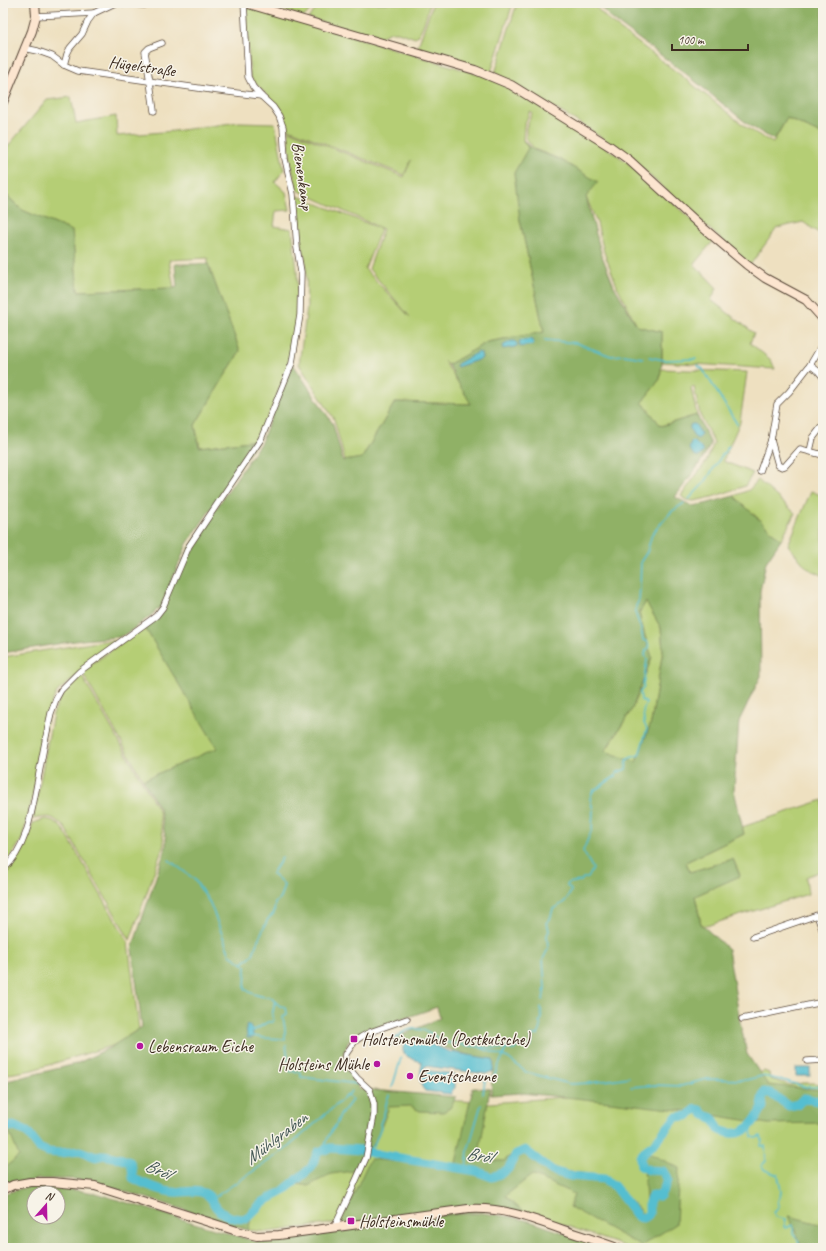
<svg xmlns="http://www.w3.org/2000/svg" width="826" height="1251" font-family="Caveat,sans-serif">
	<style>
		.green { fill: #b5ce74; stroke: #787c49 }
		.forest { fill: #90b166; stroke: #666e42; fill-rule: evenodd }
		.water { fill: #54bed0; stroke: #487477 }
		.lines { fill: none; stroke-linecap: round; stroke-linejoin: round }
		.stream { stroke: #54bed0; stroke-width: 1.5 }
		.river { stroke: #54bed0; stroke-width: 9 }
		.street-casing { stroke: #564536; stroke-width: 7 }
		.secondary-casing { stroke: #564536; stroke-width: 10 }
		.street { stroke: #fff; stroke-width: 5.5 }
		.secondary { stroke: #fce5cf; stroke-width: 8 }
		.poi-dot { fill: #b5179e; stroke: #f7f3e8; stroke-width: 1.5 }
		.labels { text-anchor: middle; stroke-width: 3; stroke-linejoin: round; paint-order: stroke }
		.street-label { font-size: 17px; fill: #3b2a1e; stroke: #f7f3e8 }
		.poi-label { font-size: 17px; fill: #3b2a1e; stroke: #f7f3e8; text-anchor: start }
		.water-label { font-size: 18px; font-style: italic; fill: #425653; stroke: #f7f3e8 }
	</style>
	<rect width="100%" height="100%" fill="#f7f3e8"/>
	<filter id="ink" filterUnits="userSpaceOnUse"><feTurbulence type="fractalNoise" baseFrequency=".025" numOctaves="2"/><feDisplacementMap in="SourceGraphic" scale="8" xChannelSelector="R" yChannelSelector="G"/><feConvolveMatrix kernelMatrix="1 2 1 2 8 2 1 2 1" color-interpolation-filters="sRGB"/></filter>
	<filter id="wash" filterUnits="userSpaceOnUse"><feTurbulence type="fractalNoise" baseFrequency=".012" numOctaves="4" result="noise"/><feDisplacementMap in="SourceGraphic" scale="16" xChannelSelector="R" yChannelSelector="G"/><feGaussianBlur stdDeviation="0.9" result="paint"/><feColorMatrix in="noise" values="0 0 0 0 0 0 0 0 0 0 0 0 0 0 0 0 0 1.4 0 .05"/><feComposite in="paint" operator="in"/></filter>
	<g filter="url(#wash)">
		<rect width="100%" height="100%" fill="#eee0c0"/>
		<g class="green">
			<polygon points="262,3 317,3 304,17"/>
			<path d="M321,3H430C427,13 423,32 415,38L398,32H391L378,38L308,18L320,5Z"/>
			<polygon points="433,3 513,3 491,72 417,49"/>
			<polygon points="517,3 592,3 609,21 682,76 747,128 773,143 787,118 823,135 823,236 803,222 777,228 750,265 630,158 583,125 495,73"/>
			<polygon points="245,4 484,76 508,87 583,132 627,162 714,240 694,264 717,288 711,300 754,333 750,343 771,360 775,369 662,362 662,332 637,326 617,286 604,252 597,223 586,197 559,159 534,149 526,138 526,128 532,113 530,111 524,126 523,140 529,148 520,220 544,332 487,342 448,365 444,361 472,404 395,402 362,458 345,461 334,419 299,364 307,308 306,263 302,246 298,196 381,229 365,269 410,317 369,269 383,229 297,190 290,158 288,130 404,177 411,160 404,175 289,129 276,104 255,83 250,76"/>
			<polygon points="71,97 76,123 116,116 117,136 174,131 239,122 275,123 284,170 275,182 286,192 290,210 276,211 274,226 292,229 297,271 298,309 290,364 258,440 200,447 195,425 240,351 208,264 208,258 169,260 174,288 78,291 72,231 22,210 3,192 3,152 47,100"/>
			<polygon points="660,369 747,372 740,422 723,461 753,473 745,486 712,497 694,501 687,500 681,496 706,462 714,443 700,415 694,387 691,388 697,415 661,426 642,402 660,379"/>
			<polygon points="758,480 795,513 781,540 734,496 749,490"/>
			<polygon points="811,491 823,496 823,576 807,568 788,545"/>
			<polygon points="646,601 661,628 663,650 651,723 636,763 605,752 632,709 652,657 645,636 639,613"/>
			<polygon points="144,626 218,748 143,780 82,672"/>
			<polygon points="104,641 119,641 57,692 52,702 48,713 31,804 22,839 9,860 3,865 3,657"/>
			<path d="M80,673L159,811L164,844L130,940L65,828C51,815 51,816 33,819L53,714L61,695Z"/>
			<polygon points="823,800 823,870 806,877 808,894 706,926 701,924 695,896 740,875 733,859 690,872 686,862 744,834 742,827"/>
			<path d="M45,819C56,820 59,825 65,832L128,942L139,1029L114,1045L32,1070L3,1075V873C18,857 26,844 33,823Z"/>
			<polygon points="341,1062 360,1091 446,1100 490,1103 565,1097 589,1093 755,1075 764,1071 769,1073 770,1079 790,1085 803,1083 814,1083 823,1085 823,1248 629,1248 545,1218 507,1207 389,1216 267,1232 248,1230 219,1222 171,1205 88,1179 3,1177 3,1087"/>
		</g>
		<g class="forest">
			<polygon points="596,3 823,3 823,135 787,118 774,140 749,125 724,105 685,73 612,19"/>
			<path d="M523,140L534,150L559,159L598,182L586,197L602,256L614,286L637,326L662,332V362L660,379L642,402L661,426L697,415L711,444L698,466L675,497L692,506L705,504L734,496L781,540L766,562L760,591L761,676L739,721L734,790L744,834L686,862L690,872L733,859L740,876L695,896L701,924L728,949L740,1022L747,1054L768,1085L823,1090V1123L768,1124L688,1111L575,1098L521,1093L491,1095L493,1062L452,1050L425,1040L421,1043L391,1045L396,1038L440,1018L437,1007L388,1024L349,1040L341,1059L353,1080L360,1089L456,1097L450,1108L443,1112L420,1111L410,1106L389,1107L375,1143L363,1154L353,1171L331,1174L308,1186L293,1183L253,1212L248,1230L173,1206L107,1186L75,1179H38L3,1186V1169L19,1156L3,1117V1082L76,1064L111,1047L142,1027L132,949L166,847V840L160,810L143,780L217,748L144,626L156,618L190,547L261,442L293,364L333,424L343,461L362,458L395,402L471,404L453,374V372L448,365L487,342L544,332L520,220L514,173L528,148ZM646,602L661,628L663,650L651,723L636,762L605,751L632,709L652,657L645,636L639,613Z"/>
			<polygon points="3,192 22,210 72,231 78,291 174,288 177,287 175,264 208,264 240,351 195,425 199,447 258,440 187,544 161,606 154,613 128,633 119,637 81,640 3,653"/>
			<polygon points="473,1088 490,1089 478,1160 504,1161 516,1151 563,1171 607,1176 647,1218 643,1150 679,1168 676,1224 641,1246 570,1207 574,1194 532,1175 505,1196 527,1215 505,1209 340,1224 370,1159 455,1167"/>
			<path d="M30,1186L74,1190L95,1193L257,1242L322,1234L449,1215L482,1213L511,1217L529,1221L608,1248H3V1194ZM34,1193H58V1217H34Z"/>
			<polygon points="789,1216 823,1225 823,1248 802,1248"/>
		</g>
		<g class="water">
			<polygon points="532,339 534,342 533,345 520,347 519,341"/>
			<polygon points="511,341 515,341 518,345 515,347 503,349 502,346"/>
			<polygon points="478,352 481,353 482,358 481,359 457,367 456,366 457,364"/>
			<polygon points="692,424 695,424 702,435 698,439 694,437 690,429 690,425"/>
			<polygon points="694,441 704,451 699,457 694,455 689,449 691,442"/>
			<polygon points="246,1025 250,1026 253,1031 253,1038 247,1038"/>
			<path d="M420,1040L451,1052L492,1059L494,1062L493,1071L486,1074L425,1066L424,1070L455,1074V1088L452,1091L451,1094L425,1091C417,1083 421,1072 422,1062C412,1059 396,1055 406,1041Z"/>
			<rect x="796" y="1068" width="14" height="8"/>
		</g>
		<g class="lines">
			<g class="stream">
				<polyline points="544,340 576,343 611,356 624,355 643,358"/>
				<polyline points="649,357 664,360 696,359"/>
				<polyline points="698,365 699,367 702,368 737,424"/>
				<polyline points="689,499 705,482 722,455 729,446"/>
				<path d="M169,860L194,879L210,903L230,955L246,966L245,989C253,995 261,997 270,997L280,1006L286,1007L287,1014L283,1017L285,1029V1039L264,1038L253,1036"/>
				<polyline points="243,963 253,954 258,940 268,919 274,913 275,903 280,898 284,885 272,874 282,858"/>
				<path d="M543,1000L545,988L543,959L548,949L547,935L549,931L548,926L546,923L550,919L553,909C562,904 568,901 571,890L567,886L568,883L581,881L583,878H588L593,869L583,851L592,829L593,810L590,798L593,791L616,776V773L626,769C627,756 627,759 639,755L647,729L644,723L643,711L646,703L641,700L640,692L644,687L643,685L647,660L645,655L646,650L649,648L648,642L643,640L641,629L636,615V606L639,600L640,587L641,561L647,552L652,534L671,512L684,503"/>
				<polyline points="253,1031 268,1022 273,1022 274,1020 272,1016 275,1002"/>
				<polyline points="286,1045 290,1071 301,1072 301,1077 358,1084"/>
				<path d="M389,1047C398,1033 411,1024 428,1032C436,1036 442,1042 450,1043C469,1046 487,1048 506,1049"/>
				<polyline points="481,1048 508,1058 526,1072 570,1084 590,1083 629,1077"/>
				<polyline points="631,1087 655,1085 681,1086 707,1079 746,1080 762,1076 786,1081 805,1087 823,1087"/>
				<polyline points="392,1088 401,1058"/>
				<path d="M483,1094L485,1080L494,1076L506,1049L514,1050L519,1045L525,1049L530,1047L532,1043V1035H538C540,1030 543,1027 539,1022L542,1019L541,1007"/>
				<path d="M751,1127L752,1137L756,1138L761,1136L762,1140L761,1146H765L766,1161L761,1166L765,1170L778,1175C779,1185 784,1192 778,1201L779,1206L774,1213L776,1217L786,1219L784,1227L786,1228L793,1225V1233L797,1238L800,1248"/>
				<polyline points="371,1147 374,1145 381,1127 380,1124 384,1114 387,1100 389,1095"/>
				<polyline points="322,1151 330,1133 336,1125 339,1117 352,1100 348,1095"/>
				<polyline points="466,1170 468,1150 481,1105"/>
				<polyline points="212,1199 286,1149 352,1091"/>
			</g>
			<path class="river" d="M3,1130L5,1128L13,1126L27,1132L39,1148L48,1152L60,1153L80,1151L96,1157L104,1155L122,1159L130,1162L132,1168L133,1178C141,1183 164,1192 173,1192C184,1193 194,1189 204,1193C209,1195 212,1199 214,1204C221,1216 233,1219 246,1219L263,1202L282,1192L311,1168L318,1152L330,1148L362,1150L376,1154L476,1171L492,1177L502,1173L508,1169L516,1154L525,1150L552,1171L570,1176L604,1179L614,1186L638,1217L643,1218L649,1214V1202L652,1196H660L668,1180L663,1171L649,1170L641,1166L640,1157L647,1149L653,1145L676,1117L687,1116L696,1109L700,1110L704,1115C714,1117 715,1121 719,1130C723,1131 727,1133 731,1133C748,1135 756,1119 763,1107L762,1100L764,1092L771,1093C776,1099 783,1101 789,1106L798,1104L804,1098L818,1101H823"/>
		</g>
	</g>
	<g filter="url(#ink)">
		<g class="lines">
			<defs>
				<g id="street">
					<polyline points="36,16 94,13"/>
					<polyline points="24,48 38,51 52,56 64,65 78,71 212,90 261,96"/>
					<polyline points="64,65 67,54 70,48 82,34 88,21 94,13 115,3 144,5 152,3"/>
					<polyline points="154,111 150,82 145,52 149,48 162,43"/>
					<polyline points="810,365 818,371 823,377"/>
					<polyline points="771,440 778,465 782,467 785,466 800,449 823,455"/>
					<polyline points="810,451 813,438 823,425"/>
					<polyline points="760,471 771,440 777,404 789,392 810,365 823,343"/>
					<path d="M3,870C28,847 32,810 38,779C42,757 46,735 51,713L56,699L61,690L80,671L156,616L163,607L189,546L261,439L292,363L300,315L301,272L297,248L293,194L285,159L283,127L279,116L273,107L261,96L253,87L248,77L244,3"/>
					<polyline points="817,915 823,932"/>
					<polyline points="753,937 823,913"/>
					<polyline points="742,1019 823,1002"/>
					<polyline points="807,1061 823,1060"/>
					<polyline points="334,1228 349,1196 366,1158 374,1115 374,1104 370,1090 357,1078 348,1067 345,1062 346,1054 355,1041 361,1037 370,1032 407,1019"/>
				</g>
				<g id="secondary">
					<polyline points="245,3 475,70 511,85 611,147 629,160 701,226 747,265 765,278 806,300 823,319"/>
					<polyline points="3,102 32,31 36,16 35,3"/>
					<path d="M3,1190L13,1185L30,1182H52L95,1186L237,1231L257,1236L279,1235L468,1209C501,1207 528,1217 558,1228C578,1235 598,1241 617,1248"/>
				</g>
			</defs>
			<use href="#street" class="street-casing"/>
			<use href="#secondary" class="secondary-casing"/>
			<use href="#street" class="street"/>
			<use href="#secondary" class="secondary"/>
		</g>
	</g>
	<g class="poi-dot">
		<rect x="350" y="1035" width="8" height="8" rx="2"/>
		<circle cx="140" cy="1046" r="4"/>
		<circle cx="377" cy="1064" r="4"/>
		<circle cx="410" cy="1076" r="4"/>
		<rect x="347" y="1217" width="8" height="8" rx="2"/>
	</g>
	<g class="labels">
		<g class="street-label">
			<text transform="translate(142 66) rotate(8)" y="6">Hügelstraße</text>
			<text transform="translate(303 176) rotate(82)" y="6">Bienenkamp</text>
		</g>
		<g class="poi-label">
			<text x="362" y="1045">Holsteinsmühle (Postkutsche)</text>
			<text x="148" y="1052">Lebensraum Eiche</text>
			<text x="369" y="1070" text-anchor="end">Holsteins Mühle</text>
			<text x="418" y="1082">Eventscheune</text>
			<text x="359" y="1227">Holsteinsmühle</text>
		</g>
		<g class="water-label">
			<text transform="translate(276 1138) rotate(-38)" y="6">Mühlgraben</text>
			<text transform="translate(479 1155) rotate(8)" y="6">Bröl</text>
			<text transform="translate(158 1169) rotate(24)" y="6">Bröl</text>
		</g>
	</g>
	<rect width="826" height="1251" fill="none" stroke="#f7f3e8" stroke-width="16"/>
	<g transform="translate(46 1205) rotate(20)"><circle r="19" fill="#f7f3e8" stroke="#aca397"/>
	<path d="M0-3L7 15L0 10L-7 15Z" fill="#b5179e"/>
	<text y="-6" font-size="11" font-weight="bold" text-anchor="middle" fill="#3b2a1e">N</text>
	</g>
	<path d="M672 44v6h76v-6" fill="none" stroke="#3b2a1e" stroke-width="2"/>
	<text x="678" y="44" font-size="12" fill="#3b2a1e" stroke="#f7f3e8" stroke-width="3" paint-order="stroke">100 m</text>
</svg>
